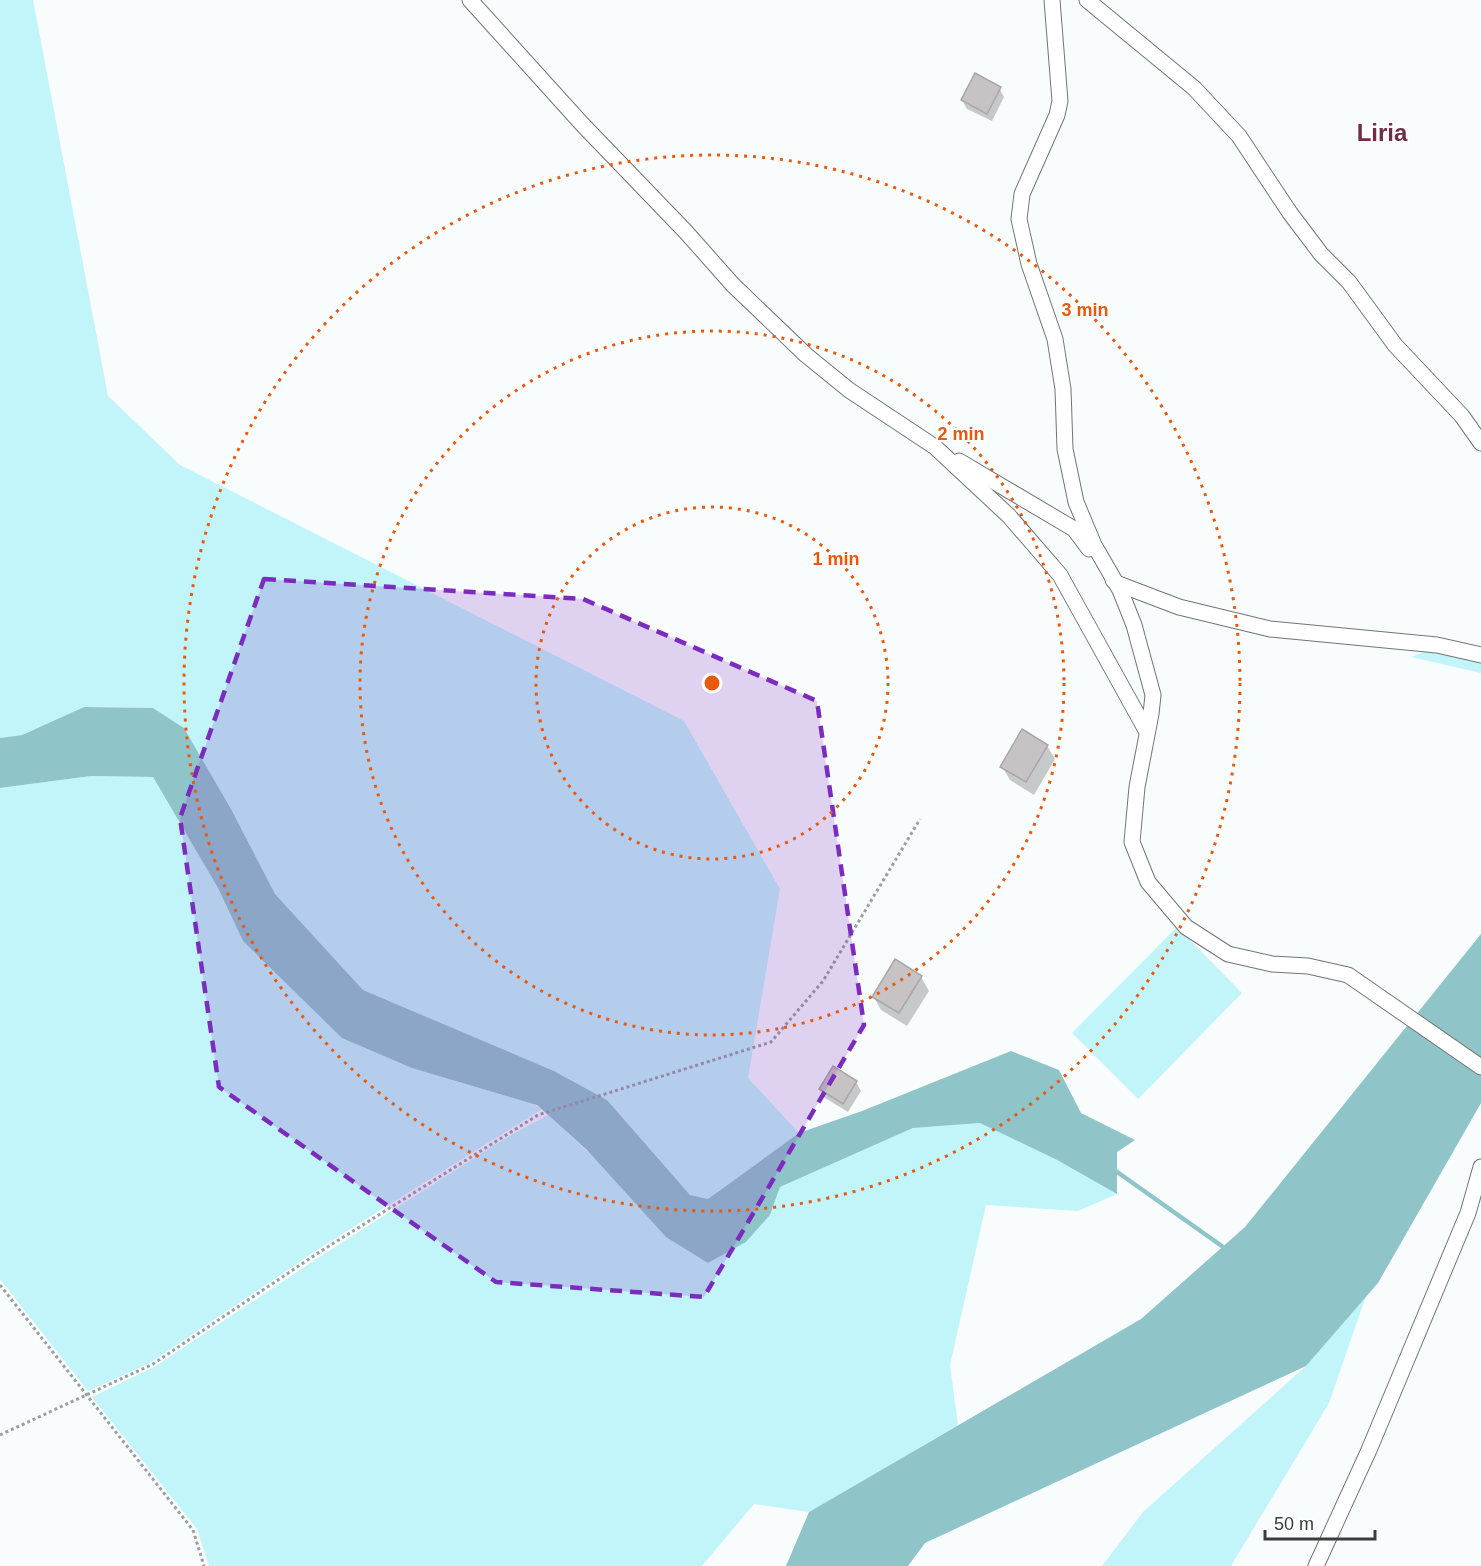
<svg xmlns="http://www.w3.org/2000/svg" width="1481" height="1566" font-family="Arial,sans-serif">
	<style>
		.green { fill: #c2f5f9 }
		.water { fill: #8fc5c9 }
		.shadow { fill: #0003 }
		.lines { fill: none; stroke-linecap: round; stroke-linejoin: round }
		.stream { stroke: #8fc5c9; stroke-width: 4.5 }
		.building { fill: #c7c3c4; stroke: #aba6a8; stroke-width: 1.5 }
		.street-casing { stroke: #717575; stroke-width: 17 }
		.path { stroke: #9c9fa0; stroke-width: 3; stroke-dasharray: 3 3; stroke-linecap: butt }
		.street { stroke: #fff; stroke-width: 15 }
		.marked { fill: #7b2cbf; fill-opacity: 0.2; stroke: #7b2cbf; stroke-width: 4.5; stroke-dasharray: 12 8; stroke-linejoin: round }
		.ring { fill: none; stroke: #e8590c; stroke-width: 3; stroke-dasharray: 3 6 }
		.labels { text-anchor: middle; stroke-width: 4.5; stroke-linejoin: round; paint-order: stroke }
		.district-label { font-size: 24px; font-weight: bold; fill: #702d4a; stroke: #fff }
		.centre { fill: #e8590c; stroke: #fff; stroke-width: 3 }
		.ring-label { font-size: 18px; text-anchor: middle; font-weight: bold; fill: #e8590c; stroke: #fff; stroke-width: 4.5; stroke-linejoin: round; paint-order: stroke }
	</style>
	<rect width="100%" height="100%" fill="#f8fcfd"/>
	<g class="green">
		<polygon points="0,0 33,0 108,396 180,465 684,721 780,889 748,1078 799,1133 708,1199 690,1195 607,1100 554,1071 363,990 275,894 231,809 184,728 153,708 84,707 22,735 0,738"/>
		<polygon points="1436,647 1481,656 1481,673 1411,657"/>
		<polygon points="91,776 153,777 218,888 243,941 542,1109 323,1246 150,1363 88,1391 0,1279 0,788"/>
		<polygon points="1177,927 1242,993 1138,1099 1072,1033"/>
		<polygon points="548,1115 708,1263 746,1242 770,1215 780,1187 913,1128 980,1123 1057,1160 1117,1194 1078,1211 986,1205 950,1365 958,1425 809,1512 754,1504 702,1566 209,1566 197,1529 92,1397 156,1366 321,1256 504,1139"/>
		<polygon points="1370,1284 1329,1403 1231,1566 1102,1566 1143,1512 1306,1366"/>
	</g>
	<g class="water">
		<polygon points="84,707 153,708 184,728 231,809 275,894 363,990 554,1071 607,1100 690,1195 708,1199 799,1133 862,1111 1011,1051 1059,1070 1081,1113 1135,1140 1117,1152 1117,1194 1057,1160 980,1123 913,1128 780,1187 770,1215 746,1242 708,1263 666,1237 587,1150 537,1105 412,1068 342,1038 243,941 218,888 153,777 91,776 0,788 0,738 22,735"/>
		<polygon points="1481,934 1481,1103 1378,1283 1306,1366 925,1543 908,1566 786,1566 809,1512 1141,1319 1245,1227"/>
	</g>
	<g class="shadow">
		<polygon points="999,88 1004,97 992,121 967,109 962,100"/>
		<polygon points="1047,746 1055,759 1034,795 1010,780 1002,767"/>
		<polygon points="921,977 929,991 907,1026 881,1010 874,997"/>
		<polygon points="856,1082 861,1091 848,1112 825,1098 820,1089"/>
	</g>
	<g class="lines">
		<polyline class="stream" points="1113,1169 1226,1249"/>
	</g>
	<g class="building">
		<polygon points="975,73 1001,87 987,114 961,100"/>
		<polygon points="1022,729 1048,745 1026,782 1000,767"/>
		<polygon points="895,959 922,976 899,1013 872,997"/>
		<polygon points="833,1066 857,1081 843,1104 819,1089"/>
	</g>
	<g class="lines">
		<defs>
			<g id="street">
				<polyline points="470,0 582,124 686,232 733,285 806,355 849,390 935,447 1009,516 1060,575 1147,732"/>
				<polyline points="1052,0 1060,101 1057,115 1022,194 1019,219 1029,264 1055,339 1063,389 1065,449 1076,502 1094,545 1120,590 1134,625 1153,695 1151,714 1137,787 1132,842 1148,882 1186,927 1228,954 1272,964 1308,966 1348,975 1481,1067"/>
				<polyline points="1087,0 1194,88 1239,136 1290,213 1321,254 1349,282 1395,345 1462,416 1481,443"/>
				<polyline points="959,461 1074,529 1089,549"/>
				<polyline points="1113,580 1116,583 1179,607 1270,629 1437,645 1481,655"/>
				<polyline points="1316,1566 1369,1450 1468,1213 1481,1167"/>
			</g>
		</defs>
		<use href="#street" class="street-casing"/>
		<g class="path">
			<polyline points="0,1285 193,1530 204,1566"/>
			<polyline points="0,1435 153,1364 318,1253 538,1115 771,1042 823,981 920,819"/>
		</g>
		<use href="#street" class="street"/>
	</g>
	<path class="marked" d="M264,579L583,599L817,701L864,1025L704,1297L496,1282L219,1087L180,818Z"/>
	<g class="ring">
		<circle cx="712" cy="683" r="176"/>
		<circle cx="712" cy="683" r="352"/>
		<circle cx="712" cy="683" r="528"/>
	</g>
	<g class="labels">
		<g class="district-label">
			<text x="1382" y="141">Liria</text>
		</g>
	</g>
	<circle cx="712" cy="683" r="9" class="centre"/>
	<g class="ring-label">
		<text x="1085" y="316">3 min</text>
		<text x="961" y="440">2 min</text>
		<text x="836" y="565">1 min</text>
	</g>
	<path d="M1265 1530v9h110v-9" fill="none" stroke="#3b3d3d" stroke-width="3"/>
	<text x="1274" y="1530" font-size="18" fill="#3b3d3d" stroke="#ffffff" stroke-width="4.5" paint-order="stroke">50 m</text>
</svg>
